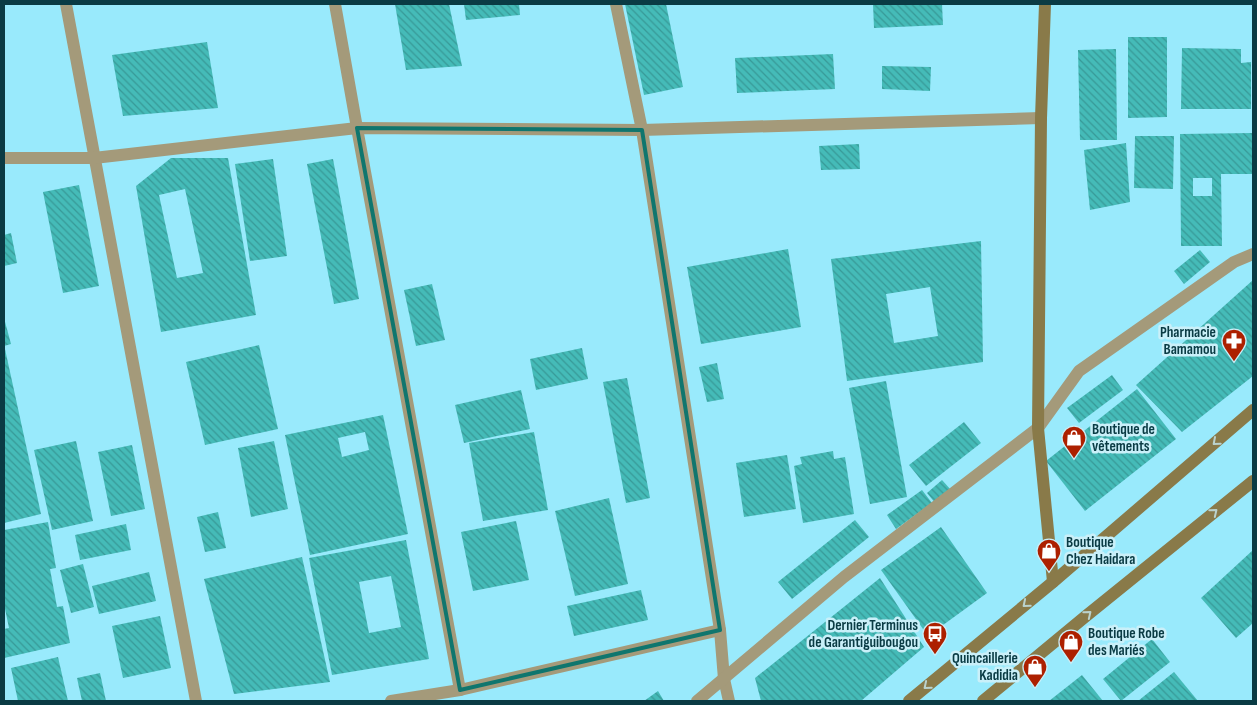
<svg xmlns="http://www.w3.org/2000/svg" width="1257" height="705" font-family="'Sofia Sans Condensed',sans-serif">
	<style>
		.building { fill: url(#building-back-hatch); fill-rule: evenodd }
		.lines { fill: none; stroke-linecap: round; stroke-linejoin: round }
		.street { stroke: #a49a7a; stroke-width: 12 }
		.secondary { stroke: #897a49; stroke-width: 12 }
		.oneway { stroke: #bad2cd }
		.marked { fill: none; stroke: #0f766e; stroke-width: 4; stroke-linejoin: round }
		.labels { text-anchor: middle; stroke-width: 5; stroke-linejoin: round; paint-order: stroke }
		.poi-label { font-size: 15px; font-weight: bold; fill: #0a3b44; stroke: #caf0f9; text-anchor: end }
	</style>
	<defs>
		<pattern id="building-back-hatch" width="6" height="6" patternUnits="userSpaceOnUse" patternTransform="scale(1.25)"><rect width="6" height="6" fill="#45bbb8"/><path d="M-1 5l2 2M0 0l6 6M5-1l2 2" fill="none" stroke="#389997"/></pattern>
	</defs>
	<rect width="100%" height="100%" fill="#99eafc"/>
	<g class="building">
		<polygon points="395,4 449,4 462,66 406,70"/>
		<polygon points="464,4 519,4 520,15 466,20"/>
		<polygon points="625,4 666,4 683,87 644,95"/>
		<polygon points="873,4 942,4 943,25 874,28"/>
		<polygon points="1128,37 1167,37 1167,117 1128,118"/>
		<polygon points="207,42 218,108 123,116 112,55"/>
		<polygon points="1182,48 1241,49 1241,63 1251,62 1251,109 1181,109"/>
		<polygon points="1116,49 1117,140 1080,140 1078,50"/>
		<polygon points="833,54 835,89 737,93 735,58"/>
		<polygon points="882,66 931,67 930,91 882,89"/>
		<path d="M1253,133V174H1221L1222,246H1181L1180,134ZM1193,178H1212V196H1193Z"/>
		<polygon points="1135,136 1174,136 1173,189 1134,188"/>
		<polygon points="1126,143 1130,202 1090,210 1084,150"/>
		<polygon points="859,144 860,169 821,170 819,146"/>
		<path d="M171,158H228L256,315L161,332L136,186ZM185,189L203,273L177,278L159,195Z"/>
		<polygon points="273,159 287,256 250,261 235,164"/>
		<polygon points="333,159 359,299 334,304 307,164"/>
		<polygon points="79,185 99,286 63,293 43,192"/>
		<polygon points="11,233 17,263 4,266 4,235"/>
		<path d="M981,241L983,362L847,381L831,259ZM930,287L938,336L894,343L886,294Z"/>
		<polygon points="788,249 801,327 701,344 687,267"/>
		<polygon points="1200,250 1210,262 1184,284 1174,271"/>
		<polygon points="1253,280 1253,376 1182,432 1136,385"/>
		<polygon points="432,284 445,340 416,346 404,290"/>
		<polygon points="4,318 11,344 4,346"/>
		<polygon points="259,345 278,429 205,445 186,362"/>
		<polygon points="582,348 588,379 536,390 530,359"/>
		<polygon points="5,349 41,514 4,523 4,350"/>
		<polygon points="717,363 724,399 707,402 699,367"/>
		<polygon points="1112,375 1123,390 1079,423 1067,408"/>
		<polygon points="627,378 650,498 626,503 603,382"/>
		<polygon points="886,381 907,497 870,504 849,388"/>
		<polygon points="1137,389 1176,439 1085,511 1046,461"/>
		<polygon points="521,390 530,429 464,443 455,405"/>
		<path d="M383,415L408,534L310,555L285,435ZM365,432L369,450L342,457L338,438Z"/>
		<polygon points="964,422 981,443 926,486 909,465"/>
		<polygon points="534,432 548,510 483,521 469,443"/>
		<polygon points="76,441 93,521 52,530 34,450"/>
		<polygon points="274,441 288,509 251,517 238,448"/>
		<polygon points="132,445 145,509 111,516 98,452"/>
		<polygon points="833,451 834,459 845,457 854,514 803,523 794,466 802,464 800,457"/>
		<polygon points="787,455 796,509 744,517 736,463"/>
		<polygon points="942,480 951,490 936,504 927,493"/>
		<polygon points="922,490 932,503 896,529 887,515"/>
		<polygon points="609,498 628,584 575,596 555,511"/>
		<polygon points="218,512 226,548 205,552 197,517"/>
		<polygon points="855,520 869,537 792,599 778,582"/>
		<polygon points="516,521 529,580 473,591 461,532"/>
		<polygon points="48,522 56,568 50,569 57,607 63,606 70,643 4,658 4,629 9,628 4,604 4,530"/>
		<polygon points="126,524 131,550 80,560 75,535"/>
		<polygon points="941,527 987,593 928,636 881,570"/>
		<path d="M406,540L429,659L332,675L309,558ZM391,576L401,627L369,633L359,582Z"/>
		<polygon points="1253,550 1253,623 1236,638 1201,598"/>
		<polygon points="302,557 330,682 234,694 204,579"/>
		<polygon points="83,564 94,607 71,613 60,570"/>
		<polygon points="149,572 156,601 99,614 92,586"/>
		<polygon points="880,578 924,647 861,701 761,701 755,678"/>
		<polygon points="641,590 648,620 574,636 567,606"/>
		<polygon points="160,616 171,668 123,678 112,626"/>
		<polygon points="1152,639 1170,662 1121,701 1103,679"/>
		<polygon points="58,657 68,701 18,701 11,668"/>
		<polygon points="1174,672 1198,701 1138,701"/>
		<polygon points="100,673 106,701 82,701 77,678"/>
		<polygon points="1082,675 1103,701 1049,701"/>
		<polygon points="658,691 664,701 644,701"/>
	</g>
	<g class="lines">
		<g class="street">
			<polyline points="66,4 196,701"/>
			<polyline points="335,4 357,128 460,690"/>
			<polyline points="616,4 642,130 720,630 724,679 729,701"/>
			<polyline points="4,158 94,158 357,128 642,130 1041,118"/>
			<polyline points="391,701 460,690 720,630"/>
			<polyline points="697,701 844,577 1038,428 1079,371 1234,262 1253,254"/>
		</g>
		<g class="secondary">
			<polyline points="1045,4 1041,118 1038,428 1053,582"/>
			<polyline points="909,701 1053,582 1253,410"/>
			<polyline points="983,701 1086,616 1253,481"/>
		</g>
	</g>
	<defs><path id="oneway-chevron" d="M-2-3.5L2.5 0L-2 3.5" fill="none" stroke-width="1.6" stroke-linecap="round" stroke-linejoin="round" transform="scale(1.25)"/></defs>
	<g class="oneway">
		<use href="#oneway-chevron" transform="translate(1216 442) rotate(139)"/>
		<use href="#oneway-chevron" transform="translate(1214 512) rotate(-39)"/>
		<use href="#oneway-chevron" transform="translate(1026 604) rotate(140)"/>
		<use href="#oneway-chevron" transform="translate(1088 614) rotate(-39)"/>
		<use href="#oneway-chevron" transform="translate(927 686) rotate(140)"/>
	</g>
	<path class="marked" d="M357,128L642,130L720,630L460,690Z"/>
	<defs>
		<symbol id="pharmacy-pin" viewBox="-11 -11 22 30"><path d="M0 17L-7.5 6A9.5 9.5 0 1 1 7.5 6Z" fill="#ad2000" stroke="#caf0f9"/><path d="M-2-6h4v4h4v4h-4v4h-4v-4h-4v-4h4Z" fill="#fff"/></symbol>
		<symbol id="shop-pin" viewBox="-11 -11 22 30"><path d="M0 17L-7.5 6A9.5 9.5 0 1 1 7.5 6Z" fill="#ad2000" stroke="#caf0f9"/><path d="M-5-2.5h2.3a2.7 3.5 0 0 1 5.4 0H5L5.5 6h-11ZM-1.5-2.5h3a1.5 2.3 0 0 0-3 0Z" fill="#fff"/></symbol>
		<symbol id="bus-pin" viewBox="-11 -11 22 30"><path d="M0 17L-7.5 6A9.5 9.5 0 1 1 7.5 6Z" fill="#ad2000" stroke="#caf0f9"/><path d="M-5-6H5V4H4V6H2V4H-2V6H-4V4H-5ZM-3.5-4V0h7V-4ZM-3.5 1.2v1.5H-2V1.2ZM2 1.2v1.5H3.5V1.2Z" fill="#fff"/></symbol>
	</defs>
	<g fill-rule="evenodd">
		<use href="#pharmacy-pin" x="1220" y="327" width="28" height="38"/>
		<use href="#shop-pin" x="1060" y="424" width="28" height="38"/>
		<use href="#shop-pin" x="1035" y="537" width="28" height="38"/>
		<use href="#bus-pin" x="921" y="620" width="28" height="38"/>
		<use href="#shop-pin" x="1057" y="628" width="28" height="38"/>
		<use href="#shop-pin" x="1021" y="653" width="28" height="38"/>
	</g>
	<g class="labels">
		<g class="poi-label">
			<text x="1216" y="337">Pharmacie<tspan x="1216" dy="17">Bamamou</tspan></text>
			<text x="1092" y="434" text-anchor="start">Boutique de<tspan x="1092" dy="17">vêtements</tspan></text>
			<text x="1066" y="547" text-anchor="start">Boutique<tspan x="1066" dy="17">Chez Haidara</tspan></text>
			<text x="918" y="630">Dernier Terminus<tspan x="918" dy="17">de Garantiguibougou</tspan></text>
			<text x="1088" y="638" text-anchor="start">Boutique Robe<tspan x="1088" dy="17">des Mariés</tspan></text>
			<text x="1018" y="663">Quincaillerie<tspan x="1018" dy="17">Kadidia</tspan></text>
		</g>
	</g>
	<rect width="1257" height="705" fill="none" stroke="#0a3b44" stroke-width="10"/>
</svg>
